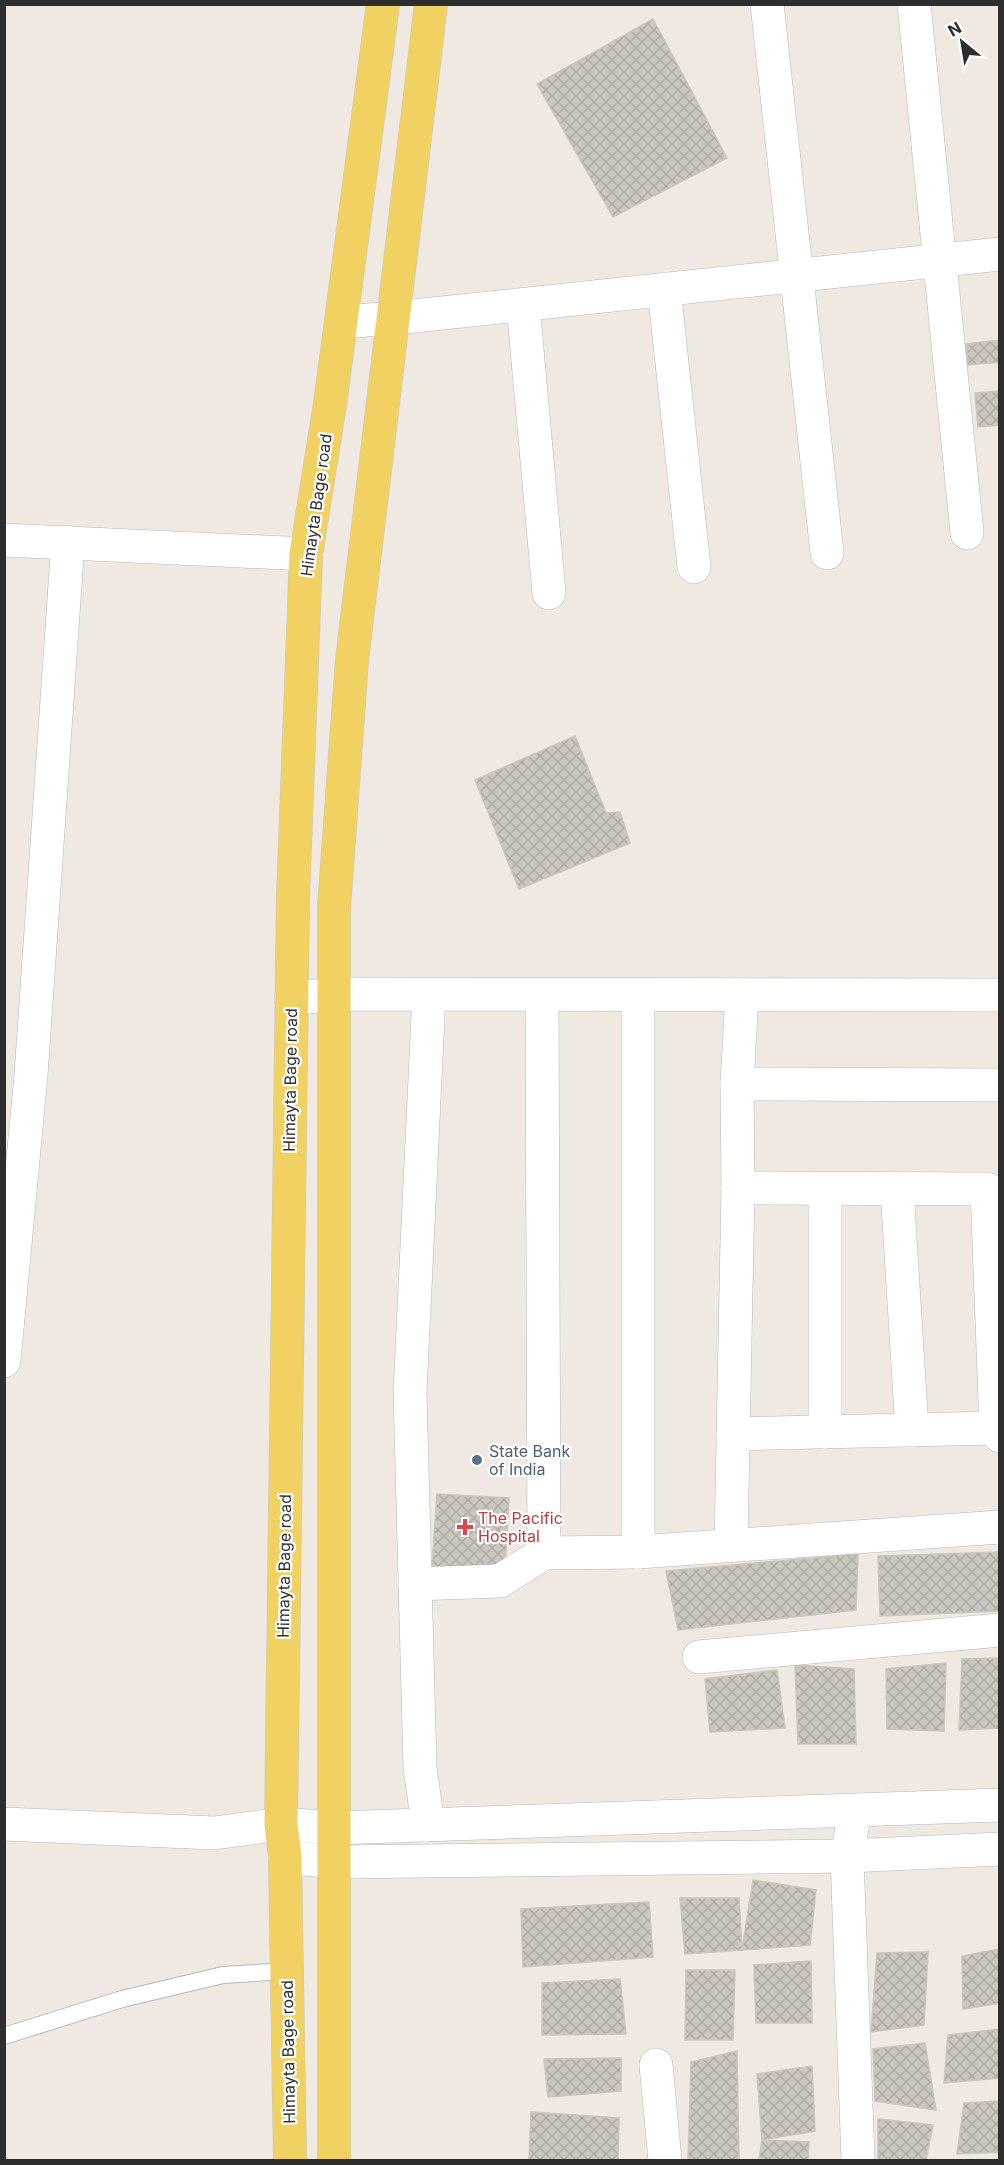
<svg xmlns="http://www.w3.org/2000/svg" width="1004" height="2165" font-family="Inter,sans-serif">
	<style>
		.building { fill: url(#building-cross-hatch); stroke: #cbc5ba; stroke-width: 1.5 }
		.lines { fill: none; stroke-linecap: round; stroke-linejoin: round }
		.lane-casing { stroke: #b4b7c1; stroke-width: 18 }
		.street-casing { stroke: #b4b7c1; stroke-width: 34 }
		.secondary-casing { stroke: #b4b7c1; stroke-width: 34 }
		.primary-casing { stroke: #c9c9c9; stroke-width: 34 }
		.lane { stroke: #fff; stroke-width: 16 }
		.street { stroke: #fff; stroke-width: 33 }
		.secondary { stroke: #fff; stroke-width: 33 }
		.primary { stroke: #f2d163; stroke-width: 33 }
		.service-dot { fill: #5c6f8a; stroke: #fff; stroke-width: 2 }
		.health-dot { fill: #e0444e; stroke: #fff; stroke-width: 2 }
		.labels { text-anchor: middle; stroke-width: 4.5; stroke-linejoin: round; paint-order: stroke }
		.street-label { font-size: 16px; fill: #2e2e2e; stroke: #fff }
		.service-label { font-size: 16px; fill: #4e5e75; stroke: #fff; text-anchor: start }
		.health-label { font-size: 16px; fill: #be3a42; stroke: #fff; text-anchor: start }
	</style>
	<defs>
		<pattern id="building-cross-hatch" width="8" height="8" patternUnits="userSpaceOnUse" patternTransform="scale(1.5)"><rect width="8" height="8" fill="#cbc7bf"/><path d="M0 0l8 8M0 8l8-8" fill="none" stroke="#afaba4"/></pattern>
	</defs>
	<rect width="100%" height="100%" fill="#efe9e1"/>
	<g class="building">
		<polygon points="653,19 727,158 613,217 537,84"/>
		<polygon points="1000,340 1000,362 968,365 966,344"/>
		<polygon points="1000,391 1000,425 978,427 975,393"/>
		<polygon points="575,736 606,813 620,812 630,843 519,889 475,780"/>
		<polygon points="437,1494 509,1498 505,1571 432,1567"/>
		<polygon points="1000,1552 1000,1611 880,1616 878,1556"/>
		<polygon points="858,1554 856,1610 678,1630 666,1571"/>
		<polygon points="1000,1658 1000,1728 959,1730 962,1659"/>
		<polygon points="946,1663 944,1731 887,1729 886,1669"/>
		<polygon points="795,1665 854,1669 856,1744 798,1744"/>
		<polygon points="777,1670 785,1728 710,1732 705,1679"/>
		<polygon points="753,1880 816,1890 810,1945 742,1950"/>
		<polygon points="680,1898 739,1898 742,1950 685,1954"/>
		<polygon points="649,1902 653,1957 523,1967 521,1909"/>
		<polygon points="1000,1949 1000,2003 963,2009 962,1956"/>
		<polygon points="928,1952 924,2025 871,2032 877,1953"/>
		<polygon points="811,1961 812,2023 756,2023 754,1965"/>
		<polygon points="686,1970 735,1970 733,2040 685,2040"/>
		<polygon points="620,1979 626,2034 542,2035 542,1983"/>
		<polygon points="1000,2029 1000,2078 944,2083 948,2035"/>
		<polygon points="925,2043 936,2110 875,2101 873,2049"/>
		<polygon points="737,2051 739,2160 688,2160 691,2062"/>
		<polygon points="621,2058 621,2091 548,2097 544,2059"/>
		<polygon points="812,2066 815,2131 762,2140 757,2074"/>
		<polygon points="1000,2101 1000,2152 957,2154 964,2103"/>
		<polygon points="531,2112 619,2118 618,2160 529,2160"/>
		<polygon points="878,2119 933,2125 926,2160 878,2160"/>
		<polygon points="762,2140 809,2142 808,2160 759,2160"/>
	</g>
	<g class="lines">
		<defs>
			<polyline id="lane" points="4,2036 122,1999 223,1975 287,1971"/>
			<g id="street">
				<polyline points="767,4 827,553"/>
				<polyline points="914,4 967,533"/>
				<polyline points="664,289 694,567"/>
				<polyline points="523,305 549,593"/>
				<polyline points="341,322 395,318 1000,254"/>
				<polyline points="4,540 306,554"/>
				<polyline points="542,995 544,1553"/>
				<polyline points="291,999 334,994 1000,995"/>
				<polyline points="737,1084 1000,1085"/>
				<polyline points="738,1188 987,1189 996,1428 1000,1436"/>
				<polyline points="825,1189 825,1432"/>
				<polyline points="897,1189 912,1430"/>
				<polyline points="4,1361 31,1075 68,542"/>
				<polyline points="733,1434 996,1428"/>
				<polyline points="731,1545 738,1188 737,1084 742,995"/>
				<polyline points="638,1552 638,995"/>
				<polyline points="415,1584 500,1581 544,1553 638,1552 1000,1527"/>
				<polyline points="699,1657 1000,1630"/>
				<polyline points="855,1811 847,1856 858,2160"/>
				<polyline points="4,1824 214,1833 281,1824"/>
				<polyline points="428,1825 420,1767 410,1392 429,995"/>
				<polyline points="656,2065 665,2160"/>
			</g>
			<g id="secondary">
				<polyline points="281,1824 335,1828 1000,1805"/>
				<polyline points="285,1857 336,1862 847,1856 1000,1849"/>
			</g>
			<g id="primary">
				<polyline points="290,2160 285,1857 281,1824 293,897 306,554 330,404 383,4"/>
				<polyline points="334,2160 334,907 352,660 431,4"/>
			</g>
		</defs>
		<use href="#lane" class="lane-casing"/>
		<use href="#street" class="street-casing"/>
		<use href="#secondary" class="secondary-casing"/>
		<use href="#primary" class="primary-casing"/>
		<use href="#lane" class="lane"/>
		<use href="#street" class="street"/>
		<use href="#secondary" class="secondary"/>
		<use href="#primary" class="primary"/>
	</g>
	<circle class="service-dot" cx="477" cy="1460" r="6"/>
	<path class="health-dot" d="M462 1518h6v6h6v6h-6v6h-6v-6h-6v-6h6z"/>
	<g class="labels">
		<g class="street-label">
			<text transform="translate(316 505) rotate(-82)" y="6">Himayta Bage road</text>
			<text transform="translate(290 1080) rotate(-89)" y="6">Himayta Bage road</text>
			<text transform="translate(284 1566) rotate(-89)" y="6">Himayta Bage road</text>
			<text transform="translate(288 2052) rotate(-91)" y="6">Himayta Bage road</text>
		</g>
		<g class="service-label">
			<text x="489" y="1457">State Bank<tspan x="489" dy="18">of India</tspan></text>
		</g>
		<g class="health-label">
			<text x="478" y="1524">The Pacific<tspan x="478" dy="18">Hospital</tspan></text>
		</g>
	</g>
	<rect width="1004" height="2165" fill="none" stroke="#2e2e2e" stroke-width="12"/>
	<g transform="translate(962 42) rotate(330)" stroke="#ffffff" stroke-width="4.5" paint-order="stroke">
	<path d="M0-4.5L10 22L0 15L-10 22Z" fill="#2e2e2e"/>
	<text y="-9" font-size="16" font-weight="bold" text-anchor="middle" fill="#2e2e2e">N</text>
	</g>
</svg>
